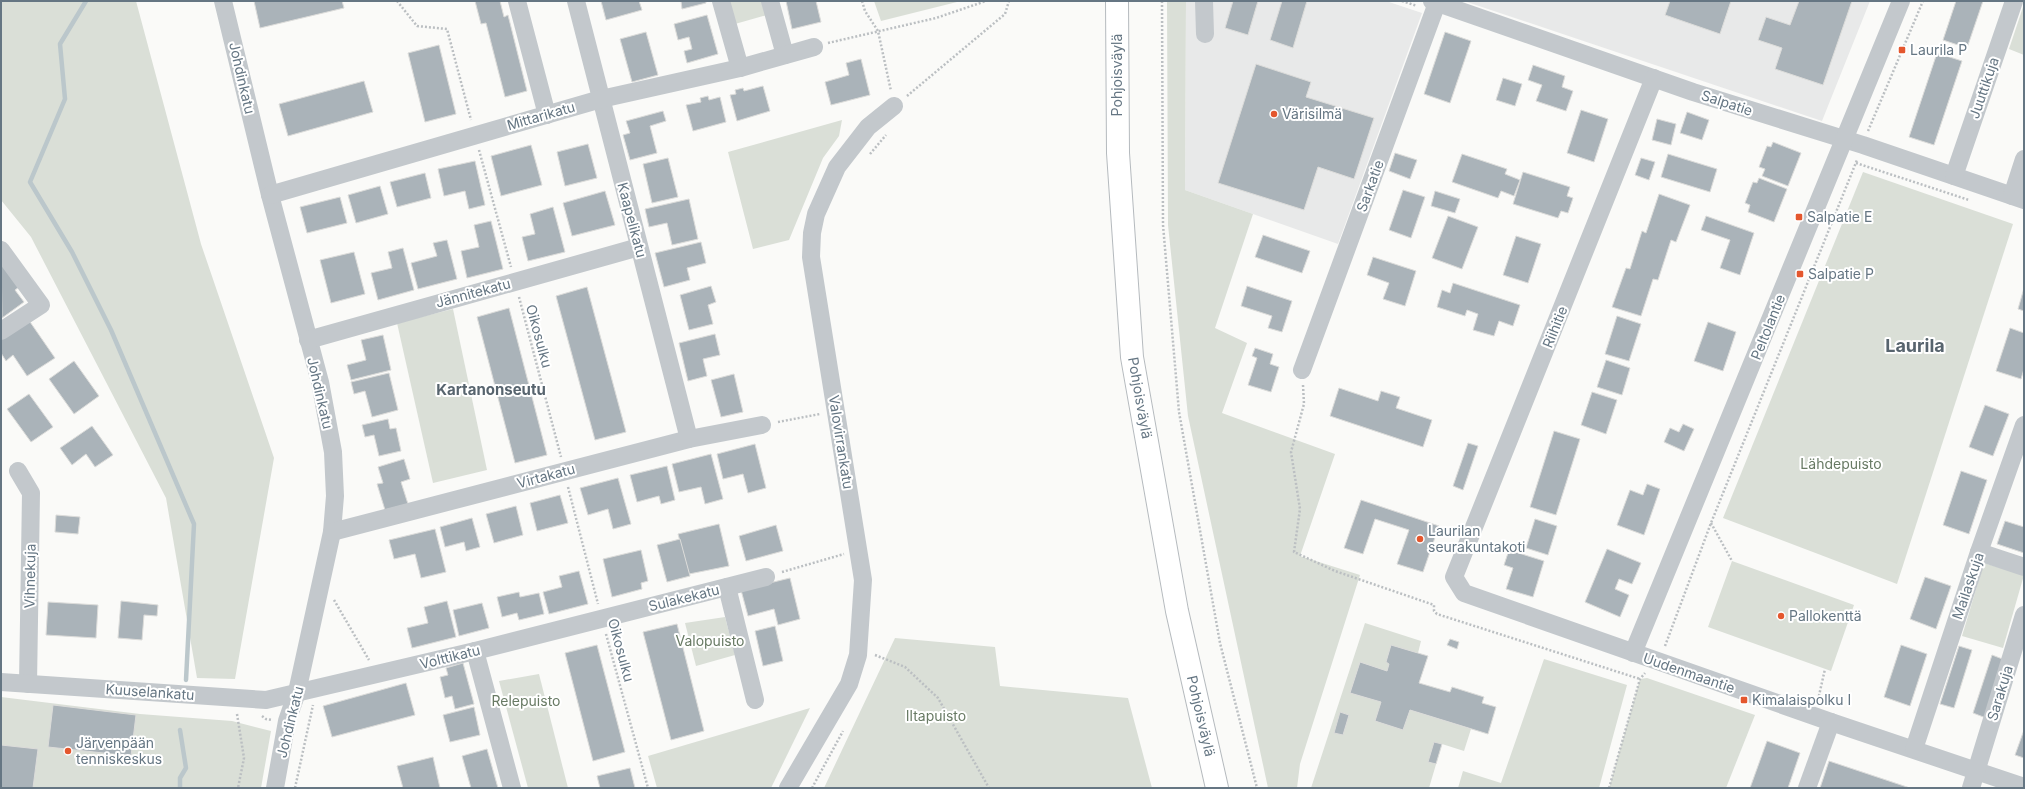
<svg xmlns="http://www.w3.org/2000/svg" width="2025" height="789" font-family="Inter,sans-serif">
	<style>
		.built { fill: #e8e9e9 }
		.green { fill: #dadfd7 }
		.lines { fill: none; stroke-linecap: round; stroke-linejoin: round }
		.stream { stroke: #bbc7cb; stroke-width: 4.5 }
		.building { fill: #aab3b9; stroke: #dcdcda }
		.major-casing { stroke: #b5babe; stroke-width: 24 }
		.path { stroke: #bbbfc2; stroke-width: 2.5; stroke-dasharray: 2 2; stroke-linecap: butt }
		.minor { stroke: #c3c8cc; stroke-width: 18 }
		.major { stroke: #fff; stroke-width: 22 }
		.poi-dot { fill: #e4572e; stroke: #fff; stroke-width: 1.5 }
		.labels { text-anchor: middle; stroke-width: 4; stroke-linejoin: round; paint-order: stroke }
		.poi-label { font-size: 14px; fill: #657683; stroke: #fff; text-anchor: start }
		.street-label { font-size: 14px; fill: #657683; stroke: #fff }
		.park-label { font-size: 14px; fill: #687a64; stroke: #fff }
		.neighbourhood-label { font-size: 15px; font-weight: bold; fill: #57646e; stroke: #fff }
		.district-label { font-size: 18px; font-weight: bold; fill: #57646e; stroke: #fff }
	</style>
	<rect width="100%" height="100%" fill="#fafaf8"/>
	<g class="built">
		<polygon points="1186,1 1386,1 1422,13 1338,244 1185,190"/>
		<polygon points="1464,1 1870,1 1822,121"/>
	</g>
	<g class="green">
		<polygon points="1,1 136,1 201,244 274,458 235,679 197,678 166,498 31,237 1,200"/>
		<polygon points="728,1 764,1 767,15 735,24"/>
		<polygon points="874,1 961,1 881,21"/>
		<polygon points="1167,1 1186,1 1185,190 1253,214 1215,328 1247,343 1222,413 1335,454 1300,556 1360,575 1300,764 1297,788 1268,788 1188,416 1168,225"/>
		<polygon points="2024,4 2024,55 2009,49"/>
		<polygon points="842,120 839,136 823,158 789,240 753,249 728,152"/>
		<polygon points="1863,172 2013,224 1897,584 1723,518"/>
		<polygon points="453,309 487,470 433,483 397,323"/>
		<polygon points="1732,561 1854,605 1831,671 1708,627"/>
		<polygon points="1984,563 2024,575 2003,648 1962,636"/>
		<polygon points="725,617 735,655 696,666 685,623"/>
		<polygon points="1365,623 1421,641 1418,653 1391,645 1386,662 1389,664 1387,671 1360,662 1350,693 1381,702 1375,721 1403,730 1410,710 1471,729 1464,751 1442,744 1429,788 1311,788"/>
		<polygon points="895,638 995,647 1000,686 1128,698 1152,788 824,788"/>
		<polygon points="1544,659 1627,685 1599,788 1458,788 1463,771 1501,783"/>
		<polygon points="539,674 568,788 528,788 499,681"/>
		<polygon points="1647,678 1755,715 1726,788 1609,788 1640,679"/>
		<polygon points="1,697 140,714 232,721 271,731 261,788 1,788"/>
		<polygon points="810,708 771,788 657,788 648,756"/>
	</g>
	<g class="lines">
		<g class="stream">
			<polyline points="86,1 60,44 65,99 30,182 72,252 111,330 194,524 186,680"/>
			<polyline points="180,788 180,778 186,768 180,730"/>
		</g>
	</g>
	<g class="building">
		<polygon points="254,1 342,1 344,8 260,28"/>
		<polygon points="475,1 500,1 504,17 508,15 527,91 505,97 486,23 481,24"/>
		<polygon points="601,1 639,1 642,10 606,20"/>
		<polygon points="681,1 706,1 706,3 682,9"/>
		<polygon points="786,1 816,1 821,22 792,29"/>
		<polygon points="1233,1 1258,1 1248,35 1225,28"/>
		<polygon points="1282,1 1307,1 1293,48 1270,40"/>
		<polygon points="1670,1 1731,1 1720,34 1665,15"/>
		<polygon points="1799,1 1852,1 1823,85 1775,69 1782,48 1758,40 1766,17 1790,25"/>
		<polygon points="1956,1 1983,1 1967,48 1943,40"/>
		<polygon points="707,15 718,54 687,63 684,51 692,49 689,37 678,40 674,24"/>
		<polygon points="646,32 658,75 632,82 620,39"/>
		<polygon points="1445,32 1471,41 1450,103 1424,94"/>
		<polygon points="439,45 456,114 425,122 408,53"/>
		<polygon points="1937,53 1962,61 1934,145 1909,137"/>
		<polygon points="861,59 870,95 831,105 825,82 849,75 846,63"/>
		<polygon points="1256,64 1311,82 1306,97 1374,118 1354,179 1318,167 1304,210 1218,183"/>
		<polygon points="1533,65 1565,76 1562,87 1573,91 1566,111 1536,101 1542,85 1528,80"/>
		<polygon points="1503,78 1522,84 1515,106 1496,100"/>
		<polygon points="364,81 373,112 288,136 279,104"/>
		<polygon points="763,86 770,111 737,121 730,95 736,94 735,90 743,88 744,91"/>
		<polygon points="708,96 709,100 720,97 726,122 693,131 686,105 701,102 700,98"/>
		<polygon points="1581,110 1608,119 1594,162 1567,153"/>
		<polygon points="663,111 666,121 650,126 657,153 630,160 623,135 630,133 626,121"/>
		<polygon points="1687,112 1709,120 1702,140 1680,133"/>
		<polygon points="1657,119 1676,124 1671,145 1652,140"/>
		<polygon points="1773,142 1801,153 1788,186 1762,176 1765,169 1759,167 1767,146 1771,147"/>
		<polygon points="588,144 597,178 565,186 557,152"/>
		<polygon points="531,145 542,185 501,196 491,156"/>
		<polygon points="1395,153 1417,160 1410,179 1389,171"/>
		<polygon points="1462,154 1507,169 1505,174 1520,180 1514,196 1501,191 1498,198 1452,182"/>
		<polygon points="1668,154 1717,169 1710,192 1661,177"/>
		<polygon points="668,158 678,197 652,203 643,164"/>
		<polygon points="1641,158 1655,162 1649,180 1635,175"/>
		<polygon points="475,161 485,205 469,209 465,191 444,196 438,169"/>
		<polygon points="1523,172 1570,187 1567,196 1573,198 1568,213 1561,211 1558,218 1513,204"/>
		<polygon points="425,173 431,198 397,207 390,182"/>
		<polygon points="1759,178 1787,189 1774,222 1748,212 1750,205 1745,203 1753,182 1757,183"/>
		<polygon points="380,186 388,214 356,223 348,195"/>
		<polygon points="1403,190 1425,197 1411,238 1389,230"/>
		<polygon points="605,191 615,225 572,236 563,203"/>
		<polygon points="1435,191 1460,199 1455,213 1431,206"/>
		<polygon points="1659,194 1690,205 1676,242 1671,240 1658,280 1653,279 1641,316 1612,307 1626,268 1630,269 1642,231 1646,233"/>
		<polygon points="340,197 347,223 307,233 300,207"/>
		<polygon points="689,199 698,239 672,245 667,223 649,227 645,209"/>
		<polygon points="553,207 565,252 528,261 522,237 535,234 530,214"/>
		<polygon points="1448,216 1478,227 1462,269 1432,258"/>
		<polygon points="1706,216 1754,233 1740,275 1720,268 1730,240 1701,230"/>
		<polygon points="491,221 503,269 467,278 461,251 479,247 474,225"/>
		<polygon points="1263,235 1310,251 1302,273 1255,257"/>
		<polygon points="1516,236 1541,244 1528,283 1503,275"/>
		<polygon points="447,240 457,279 418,289 411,263 437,256 433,243"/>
		<polygon points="701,242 706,263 687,268 690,280 664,287 655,253"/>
		<polygon points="403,248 414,290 378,300 371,273 392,268 388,252"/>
		<polygon points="354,252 365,294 331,303 320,260"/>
		<polygon points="1,255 19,287 15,290 24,302 2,318"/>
		<polygon points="1373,257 1416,271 1405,306 1383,299 1389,283 1367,275"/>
		<polygon points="1453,283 1520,305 1513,326 1499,321 1494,336 1473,330 1478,314 1467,310 1465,316 1437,307 1442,290 1450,293"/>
		<polygon points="711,286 716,302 708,305 713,324 689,330 680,295"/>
		<polygon points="1247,286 1292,301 1282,332 1268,328 1272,316 1241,306"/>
		<polygon points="587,287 626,432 595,440 556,296"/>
		<polygon points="2024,288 2024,311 2018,309"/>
		<polygon points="509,308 547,455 515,463 477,317"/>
		<polygon points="1617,316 1641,324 1629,361 1605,354"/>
		<polygon points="28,319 55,358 27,376 13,355 6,361 1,353 1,337"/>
		<polygon points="1708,322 1736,332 1723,371 1694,361"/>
		<polygon points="2010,328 2024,333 2024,369 2021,379 1996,371"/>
		<polygon points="715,334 720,355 703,359 707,376 688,381 679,343"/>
		<polygon points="383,335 391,370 351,380 347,365 366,360 361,340"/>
		<polygon points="1255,348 1273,354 1270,364 1279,367 1271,392 1248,385 1257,358 1252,356"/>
		<polygon points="1606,360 1630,368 1622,395 1597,387"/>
		<polygon points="74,361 99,396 74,414 49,379"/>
		<polygon points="389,373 398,410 372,417 365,391 354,394 351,382"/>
		<polygon points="734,374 743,412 721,417 711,380"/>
		<polygon points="1339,388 1378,401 1381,391 1400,397 1396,408 1432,420 1423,447 1330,416"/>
		<polygon points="1592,392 1617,400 1606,434 1581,425"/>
		<polygon points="29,394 53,427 31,442 7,409"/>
		<polygon points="1985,405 2009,414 1993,456 1969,447"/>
		<polygon points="388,419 390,429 396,428 401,451 379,456 374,435 365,437 362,425"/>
		<polygon points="1683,424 1694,429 1684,451 1664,442 1670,428 1679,432"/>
		<polygon points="92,426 113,455 95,467 86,454 72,465 60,448"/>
		<polygon points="1554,431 1580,439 1556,515 1530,507"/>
		<polygon points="1468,443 1478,446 1463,490 1453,486"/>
		<polygon points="755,444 766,488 748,493 743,474 723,479 717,454"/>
		<polygon points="711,454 723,499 705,504 701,487 679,492 672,464"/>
		<polygon points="404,459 410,479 401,482 408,504 385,510 377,484 383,483 378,467"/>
		<polygon points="667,466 675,500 661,504 659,496 637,502 630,475"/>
		<polygon points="1961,471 1987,480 1969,534 1943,525"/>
		<polygon points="618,478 631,524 613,529 608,509 588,515 580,488"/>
		<polygon points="1647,484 1660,489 1644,535 1617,525 1630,490 1643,495"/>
		<polygon points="560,495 568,523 537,531 530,503"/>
		<polygon points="1361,500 1439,526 1423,572 1397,564 1409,530 1375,519 1363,554 1344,548"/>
		<polygon points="516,506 523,535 494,543 486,514"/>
		<polygon points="56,515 80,517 78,534 55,532"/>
		<polygon points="472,518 480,547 466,551 464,542 445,547 440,527"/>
		<polygon points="1535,519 1557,526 1548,555 1526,548"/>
		<polygon points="2005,521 2024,527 2024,553 1997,544"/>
		<polygon points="719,524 729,566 689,574 678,534"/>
		<polygon points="776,525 783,551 746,561 739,536"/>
		<polygon points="435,529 446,572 421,578 415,554 394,559 389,540"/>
		<polygon points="680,539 690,576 667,582 657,545"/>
		<polygon points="1607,549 1641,563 1632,584 1619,579 1615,589 1629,595 1620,617 1585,602"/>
		<polygon points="641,550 648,581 641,583 642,589 612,597 603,559"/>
		<polygon points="1509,550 1544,561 1533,597 1506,589 1513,568 1504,565"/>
		<polygon points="579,571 588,604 549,614 543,592 562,587 559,576"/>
		<polygon points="1925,577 1951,586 1936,629 1910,619"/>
		<polygon points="790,578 800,619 778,625 774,609 748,616 741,590"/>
		<polygon points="519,592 520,597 539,593 544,614 519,620 517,613 502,617 497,597"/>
		<polygon points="121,601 158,605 157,616 144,615 142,640 118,638"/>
		<polygon points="447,601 456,637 412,648 407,628 428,623 424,607"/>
		<polygon points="48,602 98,605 96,638 46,635"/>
		<polygon points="482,603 489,628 459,636 453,610"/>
		<polygon points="677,624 704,731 671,740 643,632"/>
		<polygon points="775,626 783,661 763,666 755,631"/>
		<polygon points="1450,639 1459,642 1457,649 1447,645"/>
		<polygon points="597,645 625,752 593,761 565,653"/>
		<polygon points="1391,645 1428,656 1419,683 1450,692 1452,687 1484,697 1482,703 1496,707 1488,734 1410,710 1403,730 1375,721 1381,702 1350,693 1360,662 1387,671 1389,664 1386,662"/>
		<polygon points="1901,645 1927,654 1910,706 1884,697"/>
		<polygon points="1959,646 1972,650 1954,708 1940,704"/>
		<polygon points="1992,655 2005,660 1986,718 1973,713"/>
		<polygon points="463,663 474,704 455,709 452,696 445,698 440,677 448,675 446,668"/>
		<polygon points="406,683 415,715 332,737 323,706"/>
		<polygon points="53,705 136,715 131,756 48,747"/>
		<polygon points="474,707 480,735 450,742 443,715"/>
		<polygon points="1340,712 1349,715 1343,735 1334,733"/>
		<polygon points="2024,730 2024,758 2015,755"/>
		<polygon points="1767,741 1800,753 1788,788 1750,788"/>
		<polygon points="1434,742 1442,744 1436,764 1428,762"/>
		<polygon points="1,745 38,749 33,788 1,788"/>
		<polygon points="487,749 498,788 471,788 462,756"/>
		<polygon points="433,757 440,788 403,788 397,766"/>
		<polygon points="1829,761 1910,788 1820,788"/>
		<polygon points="630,768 635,788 600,788 597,776"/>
	</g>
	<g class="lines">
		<defs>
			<polyline id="major" points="1117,1 1118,153 1132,357 1177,611 1217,788"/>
		</defs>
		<use href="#major" class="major-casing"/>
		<g class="path">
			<polyline points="397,1 417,26 447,29 471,120"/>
			<polyline points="862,1 865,11 878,31 891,91"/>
			<polyline points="1162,1 1163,225 1179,412 1220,643 1257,788"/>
			<polyline points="1402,1 1417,6"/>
			<polyline points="828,43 936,18 986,1"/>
			<polyline points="907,96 1005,14 1009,1"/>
			<polyline points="1868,131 1923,1"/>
			<polyline points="479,150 511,267"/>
			<polyline points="870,154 886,135"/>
			<polyline points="1856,163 1969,200"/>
			<polyline points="519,297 561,457"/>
			<polyline points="1303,385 1304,404 1291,452 1300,509 1294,552 1335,571 1434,605 1434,611 1437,614 1640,679"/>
			<polyline points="778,422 820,414"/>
			<polyline points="568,487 598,604"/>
			<polyline points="1711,523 1732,561"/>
			<polyline points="782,572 844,554"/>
			<polyline points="334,600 369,660"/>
			<polyline points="606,634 648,788"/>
			<polyline points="1665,646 1711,523 1857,160"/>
			<polyline points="875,655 905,667 938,698 989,788"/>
			<polyline points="1818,700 1825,669"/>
			<polyline points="237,714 244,758 238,788"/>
			<polyline points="262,716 266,719 272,720"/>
			<polyline points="295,788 313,705"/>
			<polyline points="812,788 843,731"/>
			<polyline points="1609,788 1640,679 1645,673"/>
		</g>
		<g class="minor">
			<polyline points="223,1 270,195 320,382 333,452 335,496 332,532 297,692 287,721 275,788"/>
			<polyline points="517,1 547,115"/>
			<polyline points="576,1 689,439"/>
			<polyline points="721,1 740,68"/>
			<polyline points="770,1 785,55"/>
			<polyline points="1204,1 1205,34"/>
			<polyline points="1432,1 1693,92 1863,145 2024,200"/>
			<polyline points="1654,78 1454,577 1464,593 1831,722 2024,787"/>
			<polyline points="1954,176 2014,1"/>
			<polyline points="270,195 601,99 740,68 814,47"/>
			<polyline points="2012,196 2024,159"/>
			<polyline points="1,250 41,305 1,331"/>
			<polyline points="308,340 639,247"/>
			<polyline points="1302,370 1437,3"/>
			<polyline points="18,471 31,493 28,684"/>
			<polyline points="332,532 689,439 762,425"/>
			<polyline points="1979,552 2024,567"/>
			<polyline points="727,587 755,700"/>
			<polyline points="475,651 512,788"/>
			<polyline points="1633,653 1901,1"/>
			<polyline points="1,682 266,700 475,651 766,577"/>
			<polyline points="1914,749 1979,552 2024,425"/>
			<polyline points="788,788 849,684 858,655 863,580 811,257 812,233 816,214 837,167 868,127 894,106"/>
			<polyline points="1807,788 1831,722"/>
			<polyline points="1971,788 2024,615"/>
		</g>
		<use href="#major" class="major"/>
	</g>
	<g class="poi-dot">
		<rect x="1898" y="46" width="8" height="8" rx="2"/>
		<circle cx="1274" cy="114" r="4"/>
		<rect x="1795" y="213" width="8" height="8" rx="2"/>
		<rect x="1796" y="270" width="8" height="8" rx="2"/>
		<circle cx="1420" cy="539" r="4"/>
		<circle cx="1781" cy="616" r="4"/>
		<rect x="1740" y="696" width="8" height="8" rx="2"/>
		<circle cx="68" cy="751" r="4"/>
	</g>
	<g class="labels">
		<g class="poi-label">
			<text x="1910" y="55">Laurila P</text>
			<text x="1282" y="119">Värisilmä</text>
			<text x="1807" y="222">Salpatie E</text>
			<text x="1808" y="279">Salpatie P</text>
			<text x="1428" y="536">Laurilan<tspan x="1428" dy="16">seurakuntakoti</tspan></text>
			<text x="1789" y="621">Pallokenttä</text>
			<text x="1752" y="705">Kimalaispolku I</text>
			<text x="76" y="748">Järvenpään<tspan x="76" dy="16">tenniskeskus</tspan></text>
		</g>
		<g class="street-label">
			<text transform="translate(1117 75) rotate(-90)" y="5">Pohjoisväylä</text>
			<text transform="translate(242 78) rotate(77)" y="5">Johdinkatu</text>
			<text transform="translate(1984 88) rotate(-71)" y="5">Juuttikuja</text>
			<text transform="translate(1727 103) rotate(18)" y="5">Salpatie</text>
			<text transform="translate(541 116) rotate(-16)" y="5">Mittarikatu</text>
			<text transform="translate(1370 186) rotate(-70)" y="5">Sarkatie</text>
			<text transform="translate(632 220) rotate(75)" y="5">Kaapelikatu</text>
			<text transform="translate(473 293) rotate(-15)" y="5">Jännitekatu</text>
			<text transform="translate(1555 327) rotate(-68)" y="5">Riihitie</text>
			<text transform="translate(1768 327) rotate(-68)" y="5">Peltolantie</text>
			<text transform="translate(539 336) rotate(75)" y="5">Oikosulku</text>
			<text transform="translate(320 393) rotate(77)" y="5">Johdinkatu</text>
			<text transform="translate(1140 398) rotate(80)" y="5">Pohjoisväylä</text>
			<text transform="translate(841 442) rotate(81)" y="5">Valovirrankatu</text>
			<text transform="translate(546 476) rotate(-15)" y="5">Virtakatu</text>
			<text transform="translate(30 576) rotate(-89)" y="5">Vihnekuja</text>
			<text transform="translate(1968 586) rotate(-71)" y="5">Mailaskuja</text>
			<text transform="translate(684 598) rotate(-14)" y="5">Sulakekatu</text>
			<text transform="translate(621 650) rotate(75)" y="5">Oikosulku</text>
			<text transform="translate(450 657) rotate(-14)" y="5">Volttikatu</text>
			<text transform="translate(1689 673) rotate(19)" y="5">Uudenmaantie</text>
			<text transform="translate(150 692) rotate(4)" y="5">Kuuselankatu</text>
			<text transform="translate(2000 693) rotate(-73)" y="5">Sarakuja</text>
			<text transform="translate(1201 716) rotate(77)" y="5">Pohjoisväylä</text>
			<text transform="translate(290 722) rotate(-76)" y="5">Johdinkatu</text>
		</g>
		<g class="park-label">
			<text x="1841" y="469">Lähdepuisto</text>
			<text x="710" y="646">Valopuisto</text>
			<text x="526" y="706">Relepuisto</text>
			<text x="936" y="721">Iltapuisto</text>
		</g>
		<g class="neighbourhood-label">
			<text x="491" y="395">Kartanonseutu</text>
		</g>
		<g class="district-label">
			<text x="1915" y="352">Laurila</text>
		</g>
	</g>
	<rect width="2025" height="789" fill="none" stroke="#657683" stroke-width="4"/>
</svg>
